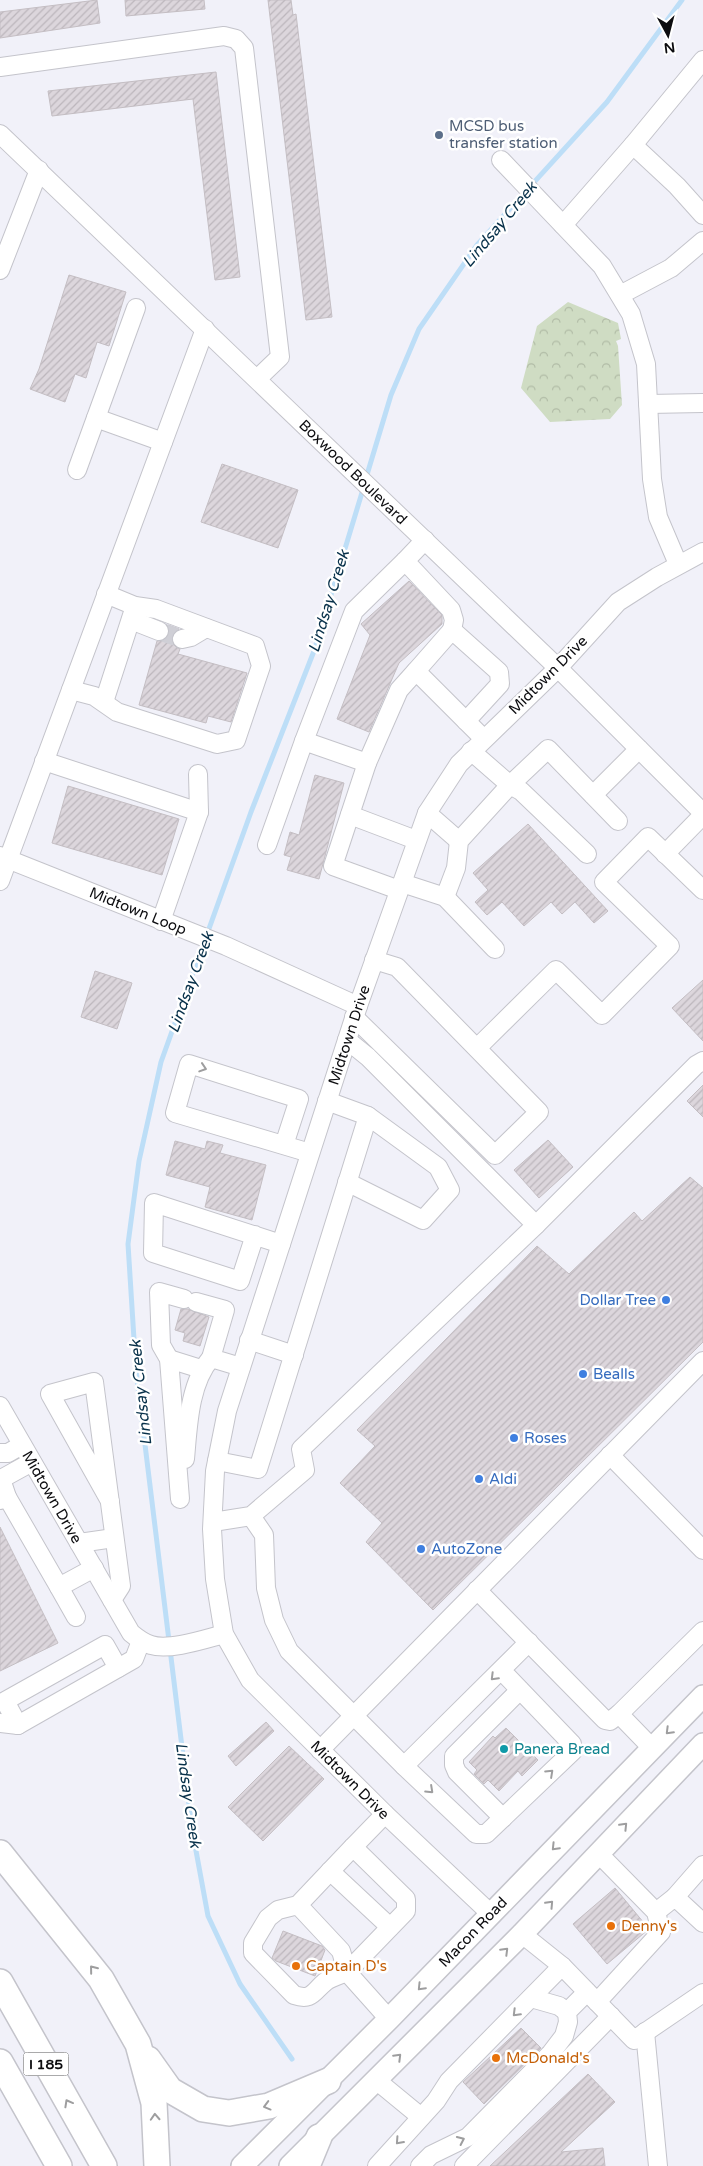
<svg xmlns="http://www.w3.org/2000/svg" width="703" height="2166" font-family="'Varela Round',sans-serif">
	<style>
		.park { fill: url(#park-crowns) }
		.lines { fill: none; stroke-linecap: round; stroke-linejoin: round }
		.stream { stroke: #bddef7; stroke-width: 5 }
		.building { fill: url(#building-hatch); stroke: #c4bec3 }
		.minor-tunnel { stroke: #cfcfd6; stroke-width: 18; stroke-dasharray: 18 9; stroke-linecap: butt }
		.minor-casing { stroke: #c4c4cb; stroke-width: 20 }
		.major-casing { stroke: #c4c4cb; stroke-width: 24 }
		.highway-casing { stroke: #c4c4cb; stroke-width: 28 }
		.minor { stroke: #fff; stroke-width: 18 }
		.major { stroke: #fff; stroke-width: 21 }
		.highway { stroke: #fff; stroke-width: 25 }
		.oneway { stroke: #9e9e9f }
		.service-dot { fill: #5c6f8a; stroke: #fff; stroke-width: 2 }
		.shop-dot { fill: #3f7fe0; stroke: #fff; stroke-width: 2 }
		.culture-dot { fill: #0f9aa8; stroke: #fff; stroke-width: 2 }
		.food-dot { fill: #e8710a; stroke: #fff; stroke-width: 2 }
		.labels { text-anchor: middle; stroke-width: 5; stroke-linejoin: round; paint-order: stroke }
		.shield { fill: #fff; stroke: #555557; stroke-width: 1 }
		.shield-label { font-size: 14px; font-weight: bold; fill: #0c0c0f }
		.service-label { font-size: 15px; fill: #4e5e75; stroke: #fff; text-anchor: start }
		.street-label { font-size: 15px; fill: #0c0c0f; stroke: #fff }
		.shop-label { font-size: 15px; fill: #366cbe; stroke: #fff; text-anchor: start }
		.culture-label { font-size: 15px; fill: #0d838f; stroke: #fff; text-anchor: start }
		.food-label { font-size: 15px; fill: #c56008; stroke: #fff; text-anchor: start }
		.water-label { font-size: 16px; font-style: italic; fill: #08314a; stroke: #fff }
	</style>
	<defs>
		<pattern id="park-crowns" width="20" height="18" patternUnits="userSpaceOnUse" patternTransform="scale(1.25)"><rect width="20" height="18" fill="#cfdcc3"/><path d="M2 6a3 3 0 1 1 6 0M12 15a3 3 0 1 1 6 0" fill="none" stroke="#b1bca6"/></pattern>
		<pattern id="building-hatch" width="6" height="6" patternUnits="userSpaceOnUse" patternTransform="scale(1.25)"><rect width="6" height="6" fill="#dcd6dc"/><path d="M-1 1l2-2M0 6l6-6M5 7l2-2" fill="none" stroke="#bcb6bc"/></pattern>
	</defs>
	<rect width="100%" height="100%" fill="#f1f1f9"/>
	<polygon class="park" points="568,302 618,323 621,339 616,341 618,346 622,405 610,419 550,422 521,388 537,326"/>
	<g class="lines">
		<g class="stream">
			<polyline points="366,478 391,395 419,329 477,245 607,102 682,0"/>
			<polyline points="292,2059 240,1984 208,1916 192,1829 136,1371 128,1244 139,1161 161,1062 251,812 314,651 364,486"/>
		</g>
	</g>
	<g class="building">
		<polygon points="97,0 100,23 0,38 0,12"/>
		<polygon points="125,0 204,0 205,9 126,16"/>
		<polygon points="268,0 291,0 293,15 296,14 332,317 306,320"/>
		<polygon points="216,72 240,277 215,280 193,99 52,116 48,91"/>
		<polygon points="69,275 126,292 109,346 97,342 86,378 75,374 65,402 30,389 39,369"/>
		<polygon points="222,464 298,490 278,548 201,522"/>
		<polygon points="409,581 442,615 442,624 399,663 369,732 337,719 370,635 361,624"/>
		<polygon points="168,625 179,629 172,635 172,641 175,646 180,649 178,654 247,673 231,722 208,716 206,723 139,705 157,641 165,640 169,635"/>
		<polygon points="315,775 344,783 319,879 287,870 291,857 284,855 290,832 299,835"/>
		<polygon points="68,786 179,819 162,875 52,843"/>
		<polygon points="528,824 608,911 594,923 575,902 562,914 551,902 524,926 502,902 487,915 475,902 488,890 473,873"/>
		<polygon points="95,971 132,983 117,1029 81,1017"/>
		<polygon points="703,980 703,1041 672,1008"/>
		<polygon points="703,1085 703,1117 687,1101"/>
		<polygon points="548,1140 573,1167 539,1198 514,1170"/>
		<polygon points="175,1141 205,1149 207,1141 223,1145 220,1153 266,1165 252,1220 205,1207 210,1187 166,1175"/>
		<polygon points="690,1177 703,1188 703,1342 433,1610 366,1542 382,1523 340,1483 375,1446 357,1430 537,1246 569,1274 634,1212 642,1221"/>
		<polygon points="181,1309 188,1309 209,1317 200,1346 183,1341 185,1333 175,1330"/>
		<polygon points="0,1527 58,1643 0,1671"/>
		<polygon points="266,1722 274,1731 236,1766 228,1756"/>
		<polygon points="506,1728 538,1760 522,1776 518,1771 499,1791 488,1780 484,1784 474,1774 477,1770 469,1762 493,1736 495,1738"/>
		<polygon points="289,1746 324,1779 263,1841 228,1807"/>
		<polygon points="615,1888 649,1929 607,1964 573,1924"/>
		<polygon points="283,1931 322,1946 325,1950 315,1976 276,1961 272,1958"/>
		<polygon points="521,2028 541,2048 484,2104 463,2082"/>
		<polygon points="588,2074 615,2102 561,2152 603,2148 605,2166 490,2166"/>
	</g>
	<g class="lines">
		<polyline class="minor-tunnel" points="159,631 182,639"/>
		<defs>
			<g id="minor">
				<polyline points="0,67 224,36 236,39 244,48 280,357 257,379"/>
				<polyline points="0,134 558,668 703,813"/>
				<polyline points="633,145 677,186 703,215"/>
				<polyline points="501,160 602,266 631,314 646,364 652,479 658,517 678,564"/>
				<polyline points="563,225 633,145 703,60"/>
				<polyline points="0,270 39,170"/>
				<polyline points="620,295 671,268 703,241"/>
				<polyline points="648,404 703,403"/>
				<polyline points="96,418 163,442"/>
				<polyline points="77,470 136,308"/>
				<polyline points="425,540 405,561 451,610 454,620 452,630"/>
				<polyline points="131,620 159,631"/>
				<polyline points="182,639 191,637 206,628"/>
				<polyline points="416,671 452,630 499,672 500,684 466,721"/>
				<polyline points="71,690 94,696 117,712 217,744 236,740 261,666 255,646 156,609 135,606 106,594"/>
				<polyline points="104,702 135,606"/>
				<polyline points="304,741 354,611 405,561"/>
				<polyline points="471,751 510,785 521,791 587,854"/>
				<polyline points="44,761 199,812 161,921"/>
				<polyline points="198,774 199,812"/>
				<polyline points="593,795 639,749"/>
				<polyline points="427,813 459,841"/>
				<polyline points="350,815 416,840"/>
				<polyline points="267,845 304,741 367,763"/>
				<polyline points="665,854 703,815"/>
				<polyline points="0,856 226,946 358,1006"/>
				<polyline points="0,881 205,329"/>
				<polyline points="402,883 445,897 495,949"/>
				<polyline points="399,890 333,866 367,763 399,690 416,671 484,739"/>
				<polyline points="445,897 456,868 459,841 510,785 548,749 618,821"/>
				<polyline points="354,1017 495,1155 539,1112 397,967 374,960"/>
				<polyline points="477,1048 556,970 602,1015 670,946 604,882 648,837 703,890"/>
				<polyline points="284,1145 299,1099 189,1064 175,1113 310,1153"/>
				<polyline points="347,1182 423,1220 450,1190 438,1167 368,1116"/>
				<polyline points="536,1225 696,1065 703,1061"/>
				<polyline points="255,1235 240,1281 153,1253 154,1203 281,1244"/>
				<polyline points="196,1302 225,1310 211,1358 241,1367"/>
				<polyline points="249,1340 294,1355"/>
				<polyline points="169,1359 201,1369"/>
				<path d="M0,1406L131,1633C137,1638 143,1643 151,1645C169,1651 205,1639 224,1634"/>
				<polyline points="0,1453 8,1453 22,1445"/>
				<polyline points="610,1455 703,1550"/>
				<path d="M185,1459C188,1426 189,1384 211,1358"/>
				<polyline points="217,1461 258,1469 368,1116 327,1101"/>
				<polyline points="7,1497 1,1479 32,1462"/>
				<polyline points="180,1499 169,1359 161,1345 159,1292 184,1299"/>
				<polyline points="0,1500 7,1497 59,1587 94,1568"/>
				<polyline points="110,1501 50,1394 94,1382 121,1586 112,1600"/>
				<polyline points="251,1516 264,1535 266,1588 274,1620 289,1651 404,1766"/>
				<polyline points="213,1522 251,1516 305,1470 301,1449 536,1225 368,1057 347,1040"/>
				<polyline points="79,1543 114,1538"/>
				<polyline points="59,1587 76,1617"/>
				<polyline points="477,1590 605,1720 610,1721 619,1714 652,1748"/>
				<polyline points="501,1670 572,1744 573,1751 486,1834 476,1834 404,1766 529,1642"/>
				<polyline points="619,1714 703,1631"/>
				<polyline points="0,1723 18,1725 134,1659 141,1641"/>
				<polyline points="18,1725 5,1701 105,1645 118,1668"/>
				<polyline points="320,1750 703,1361"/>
				<polyline points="503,1818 457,1772 454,1765 454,1756 520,1690"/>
				<polyline points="353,1847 385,1814"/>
				<polyline points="330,1871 390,1927"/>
				<polyline points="675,1897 703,1865"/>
				<path d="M298,1905L341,1951L347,1972C340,1975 331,1977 325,1982C313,1992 312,2001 294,1995L253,1953V1943L268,1918L278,1910L298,1905L353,1847L406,1899V1911L347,1972L389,2019"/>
				<polyline points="656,1912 675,1897 703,1923"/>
				<polyline points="491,1914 385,1814 250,1680 224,1634 215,1579 212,1529 215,1471 227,1411 358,1006 427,813 459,764 558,668 618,602 657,577 703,552"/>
				<polyline points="522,1934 562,1966 634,2040 703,1993"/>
				<polyline points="531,1998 559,2006 567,2012"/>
				<polyline points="597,2002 661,1932 656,1912 598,1853"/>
				<polyline points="645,2032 658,2166"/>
				<polyline points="376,2080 421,2117"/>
				<polyline points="377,2166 436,2101 449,2081 562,1966"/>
				<polyline points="420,2166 431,2155 468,2137 551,2053 564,2036 568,2022 567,2012 587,1992"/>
				<polyline points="464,2166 611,2016"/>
			</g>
			<g id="major">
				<polyline points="242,2166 389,2019 703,1696"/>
				<polyline points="290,2166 522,1934 703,1744"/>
			</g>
			<g id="highway">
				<polyline points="0,1853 101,1979 138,2044 154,2103 157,2166"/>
				<polyline points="0,1982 104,2166"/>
				<polyline points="148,2059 170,2090 203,2109 229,2113 269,2106 328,2081"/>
				<polyline points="0,2062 59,2166"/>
				<polyline points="307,2166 319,2137"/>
			</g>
		</defs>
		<use href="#minor" class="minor-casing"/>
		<use href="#major" class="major-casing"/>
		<use href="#highway" class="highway-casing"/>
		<use href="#minor" class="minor"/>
		<use href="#major" class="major"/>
		<use href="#highway" class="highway"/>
	</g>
	<defs><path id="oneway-chevron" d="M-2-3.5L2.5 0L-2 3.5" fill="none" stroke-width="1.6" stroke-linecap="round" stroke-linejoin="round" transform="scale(1.25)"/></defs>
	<g class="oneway">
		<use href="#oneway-chevron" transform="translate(203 1068) rotate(18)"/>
		<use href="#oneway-chevron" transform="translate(494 1677) rotate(135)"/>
		<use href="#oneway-chevron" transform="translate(669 1731) rotate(135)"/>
		<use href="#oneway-chevron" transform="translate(550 1773) rotate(-43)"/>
		<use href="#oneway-chevron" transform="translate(430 1790) rotate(43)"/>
		<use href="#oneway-chevron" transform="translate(624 1826) rotate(-46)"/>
		<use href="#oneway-chevron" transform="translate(555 1847) rotate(134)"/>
		<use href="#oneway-chevron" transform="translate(550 1904) rotate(-47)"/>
		<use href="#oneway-chevron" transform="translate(505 1951) rotate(-45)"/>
		<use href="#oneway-chevron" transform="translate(93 1969) rotate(-129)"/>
		<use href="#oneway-chevron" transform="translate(421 1987) rotate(134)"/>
		<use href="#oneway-chevron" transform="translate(516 2013) rotate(135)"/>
		<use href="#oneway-chevron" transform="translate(398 2057) rotate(-45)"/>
		<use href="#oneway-chevron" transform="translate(68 2103) rotate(-119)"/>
		<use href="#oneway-chevron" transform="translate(267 2106) rotate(165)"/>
		<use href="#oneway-chevron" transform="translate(155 2117) rotate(-93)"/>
		<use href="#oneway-chevron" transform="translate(461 2140) rotate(-25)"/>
		<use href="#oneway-chevron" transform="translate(399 2141) rotate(132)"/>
	</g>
	<circle class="service-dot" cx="439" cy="135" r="5"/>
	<g class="shop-dot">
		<circle cx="666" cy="1300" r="5"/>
		<circle cx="583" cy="1374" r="5"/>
		<circle cx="514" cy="1438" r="5"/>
		<circle cx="479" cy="1479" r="5"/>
		<circle cx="421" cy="1549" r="5"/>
	</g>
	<circle class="culture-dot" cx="504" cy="1749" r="5"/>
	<g class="food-dot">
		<circle cx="611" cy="1926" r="5"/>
		<circle cx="296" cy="1966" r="5"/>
		<circle cx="496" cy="2058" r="5"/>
	</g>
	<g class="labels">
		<rect class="shield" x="23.5" y="2052.5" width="45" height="23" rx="4"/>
		<g class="shield-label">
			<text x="46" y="2069">I 185</text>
		</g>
		<g class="service-label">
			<text x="449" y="131">MCSD bus<tspan x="449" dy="17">transfer station</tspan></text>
		</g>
		<g class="street-label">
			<text transform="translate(353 472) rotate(44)" y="5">Boxwood Boulevard</text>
			<text transform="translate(548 675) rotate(-45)" y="5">Midtown Drive</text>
			<text transform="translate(138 911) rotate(22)" y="5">Midtown Loop</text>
			<text transform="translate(349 1035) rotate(-72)" y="5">Midtown Drive</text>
			<text transform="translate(52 1497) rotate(60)" y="5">Midtown Drive</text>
			<text transform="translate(350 1780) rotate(45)" y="5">Midtown Drive</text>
			<text transform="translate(473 1932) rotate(-46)" y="5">Macon Road</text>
		</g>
		<g class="shop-label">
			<text x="656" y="1305" text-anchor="end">Dollar Tree</text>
			<text x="593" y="1379">Bealls</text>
			<text x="524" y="1443">Roses</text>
			<text x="489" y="1484">Aldi</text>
			<text x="431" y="1554">AutoZone</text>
		</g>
		<g class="culture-label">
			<text x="514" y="1754">Panera Bread</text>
		</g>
		<g class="food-label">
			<text x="621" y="1931">Denny's</text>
			<text x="306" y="1971">Captain D's</text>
			<text x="506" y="2063">McDonald's</text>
		</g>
		<g class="water-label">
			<text transform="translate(499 224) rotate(-50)" y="6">Lindsay Creek</text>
			<text transform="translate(328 601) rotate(-73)" y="6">Lindsay Creek</text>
			<text transform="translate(190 982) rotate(-70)" y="6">Lindsay Creek</text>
			<text transform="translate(140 1393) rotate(-96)" y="6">Lindsay Creek</text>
			<text transform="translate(189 1795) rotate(82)" y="6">Lindsay Creek</text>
		</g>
	</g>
	<g transform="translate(668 35) rotate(173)" stroke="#ffffff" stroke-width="4" paint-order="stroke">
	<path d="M0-4L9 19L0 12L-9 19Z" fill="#0c0c0f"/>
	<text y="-8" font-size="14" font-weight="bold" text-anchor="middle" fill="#0c0c0f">N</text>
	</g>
</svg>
